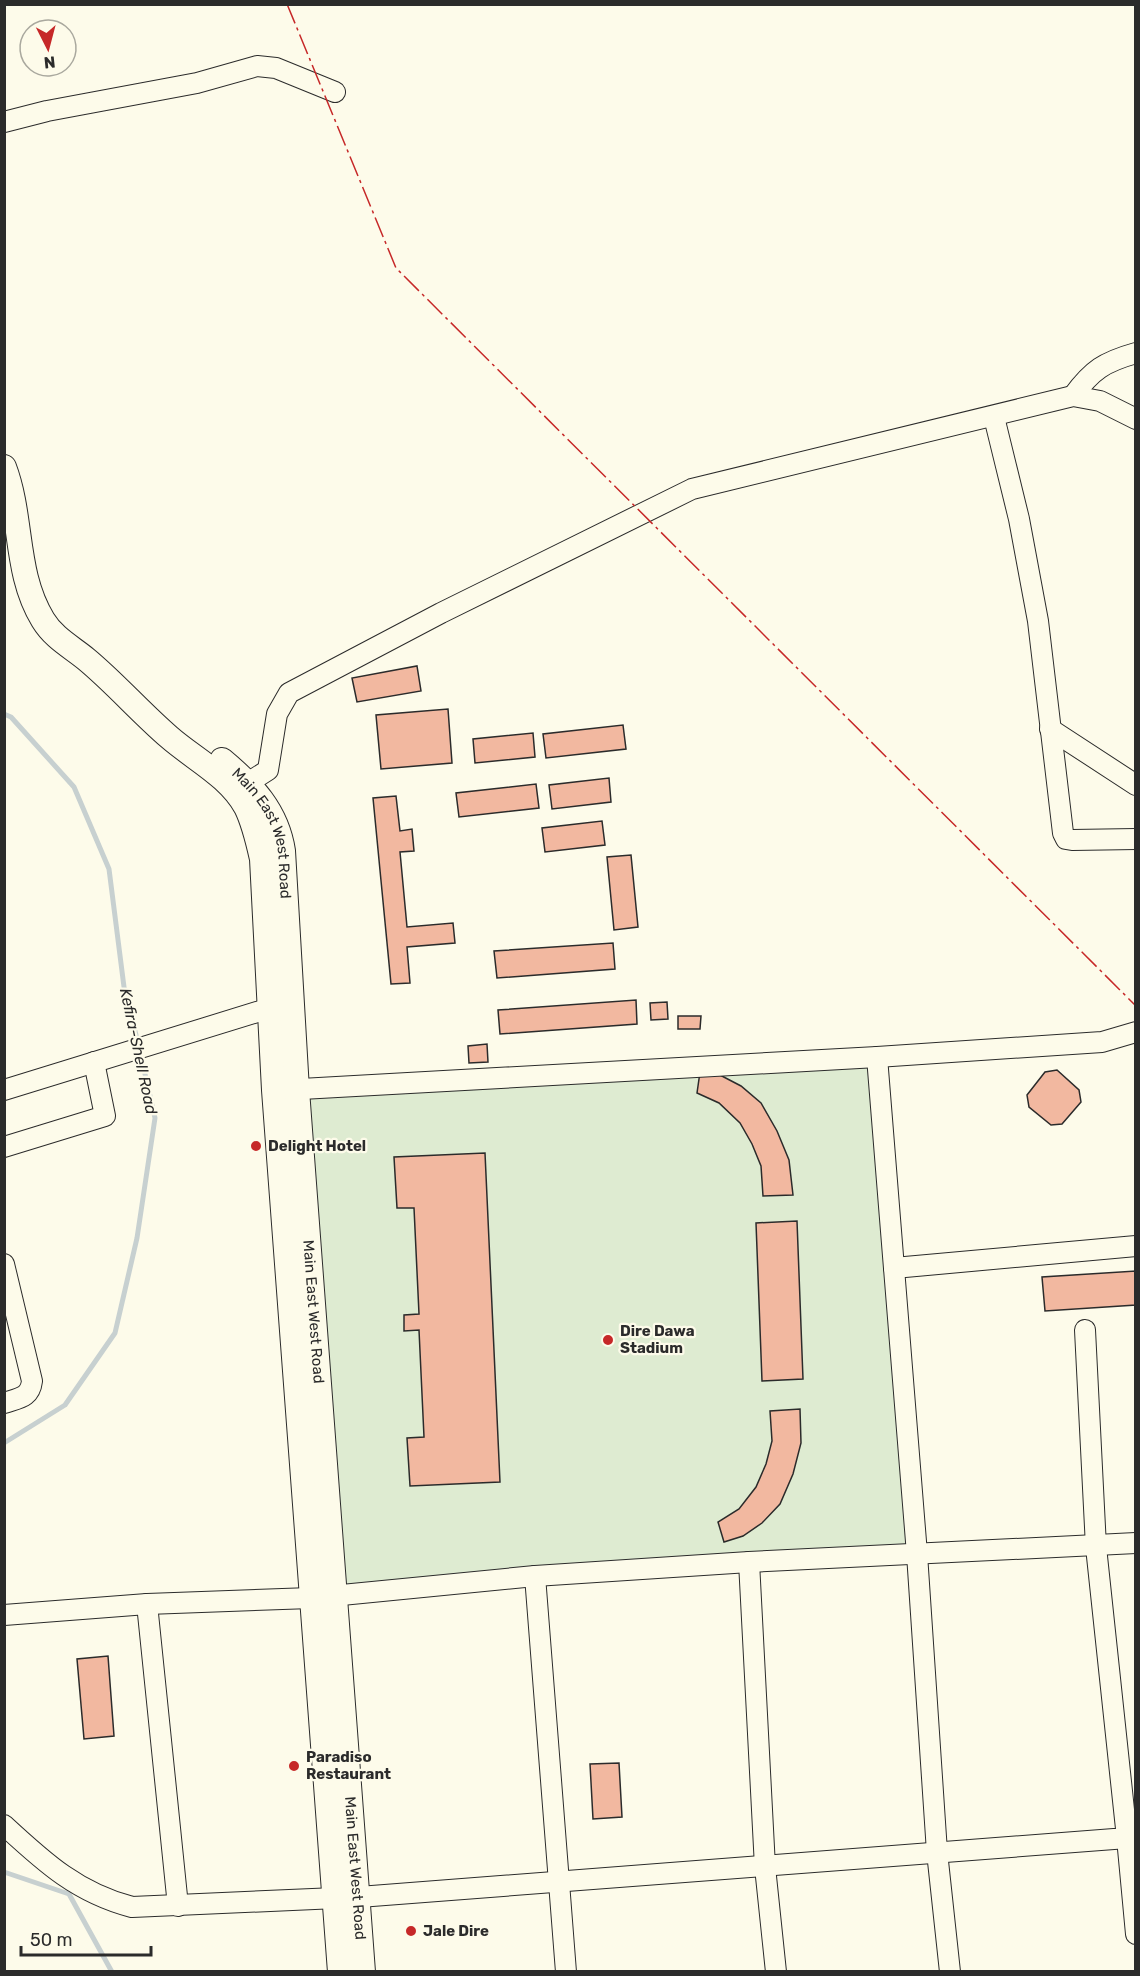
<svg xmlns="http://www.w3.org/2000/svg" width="1140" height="1976" font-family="Rubik,sans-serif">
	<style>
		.green { fill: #deebd1; stroke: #74746e; stroke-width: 1.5 }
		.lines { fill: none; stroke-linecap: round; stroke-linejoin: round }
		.stream { stroke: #c7d0d0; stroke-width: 5 }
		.building { fill: #f2b8a0; stroke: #2b2b2b; stroke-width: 1.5 }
		.minor-casing { stroke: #2b2b2b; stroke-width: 22 }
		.major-casing { stroke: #2b2b2b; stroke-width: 26 }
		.minor { stroke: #fdfbea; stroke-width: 20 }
		.major { stroke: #fdfbea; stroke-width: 24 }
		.power { stroke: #c62828; stroke-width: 1.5; stroke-dasharray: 21 4.5 3 4.5; stroke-linecap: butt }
		.poi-dot { fill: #c62828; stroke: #fdfbea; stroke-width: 2 }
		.labels { text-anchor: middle; stroke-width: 4.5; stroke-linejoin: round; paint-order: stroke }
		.street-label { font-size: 15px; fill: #2b2b2b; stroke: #fdfbea }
		.poi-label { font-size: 15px; font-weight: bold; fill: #2b2b2b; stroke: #fdfbea; text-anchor: start }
		.water-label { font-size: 16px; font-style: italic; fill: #2b2b2b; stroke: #fdfbea }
	</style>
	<rect width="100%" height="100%" fill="#fdfbea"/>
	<polygon class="green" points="877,1057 917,1554 336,1595 297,1090"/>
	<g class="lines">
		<g class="stream">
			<polyline points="4,714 11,717 74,787 109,869 124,987 138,1043"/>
			<polyline points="4,1443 65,1405 115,1333 137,1238 155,1118 140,1052"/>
			<polyline points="4,1872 69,1894 112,1972"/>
		</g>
	</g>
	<g class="building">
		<polygon points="417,666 421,691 357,702 352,678"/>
		<polygon points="448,709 452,763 381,769 376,715"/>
		<polygon points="623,725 626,749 546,758 543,734"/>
		<polygon points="533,733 535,757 475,763 473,739"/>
		<polygon points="609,778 611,802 552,809 549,785"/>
		<polygon points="536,784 539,808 459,817 456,793"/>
		<polygon points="396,796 400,831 412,829 414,851 400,852 407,927 453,923 455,943 407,947 410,983 391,984 373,798"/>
		<polygon points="602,821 605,845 545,852 542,828"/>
		<polygon points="631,855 638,927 614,930 607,857"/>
		<polygon points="613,943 615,969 497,978 494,951"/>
		<polygon points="636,1000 637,1024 500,1034 498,1010"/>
		<polygon points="667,1002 668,1019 651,1020 650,1003"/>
		<polygon points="678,1016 701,1016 700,1029 678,1029"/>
		<polygon points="487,1044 488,1062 469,1063 468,1046"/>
		<polygon points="1057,1070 1079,1090 1081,1102 1062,1124 1051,1125 1029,1107 1027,1095 1045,1072"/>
		<polygon points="700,1072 720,1075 741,1086 761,1103 777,1131 789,1160 793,1195 763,1196 761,1166 752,1144 740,1123 719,1103 697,1093"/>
		<polygon points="485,1153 500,1482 410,1486 407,1438 424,1437 419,1330 404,1331 404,1315 419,1314 414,1208 397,1208 394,1157"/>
		<polygon points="797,1221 803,1379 762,1381 756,1223"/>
		<polygon points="1136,1271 1136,1305 1045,1311 1042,1277"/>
		<polygon points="800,1409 801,1443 793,1474 780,1504 762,1523 743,1536 724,1542 718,1522 739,1509 756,1487 766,1464 772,1441 770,1411"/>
		<polygon points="108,1656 114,1736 84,1739 77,1659"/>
		<polygon points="619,1763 622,1817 593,1819 590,1764"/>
	</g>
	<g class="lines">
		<defs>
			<g id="minor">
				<polyline points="4,122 47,111 197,83 257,66 276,68 335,92"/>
				<path d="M1073,396C1092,370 1104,362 1136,353"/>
				<polyline points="994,417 1019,519 1038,621 1063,833 1066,839 1072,840 1136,839"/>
				<polyline points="1050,729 1136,785"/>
				<polyline points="237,790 268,770 277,714 289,693 441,613 692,489 1073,396 1100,401 1136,419"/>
				<polyline points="877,1057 917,1554 937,1852 950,1972"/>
				<polyline points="4,1090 270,1008 284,1007"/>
				<polyline points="283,1090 877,1057 1102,1042 1136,1032"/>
				<polyline points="4,1147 105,1116 94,1062"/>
				<path d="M4,1264L32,1381C30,1398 19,1398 4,1403"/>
				<polyline points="894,1268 1136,1246"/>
				<polyline points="749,1562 765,1867 776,1972"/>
				<polyline points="535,1576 566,1972"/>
				<polyline points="147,1604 178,1906"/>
				<polyline points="4,1615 147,1604 311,1598 535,1576 749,1562 1136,1543"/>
				<path d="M4,1825C45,1863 78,1893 132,1907L359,1897L1127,1838L1096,1547L1085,1330"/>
				<polyline points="1136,1837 1127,1838 1136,1934"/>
			</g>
			<g id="major">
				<path d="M4,467C23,517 14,573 43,620C54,638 70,646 86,659C115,683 140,712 169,737C194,759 229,776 246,807C254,823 258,841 262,859L274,1090L340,1972"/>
				<path id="s1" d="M222,760C252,785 277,811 283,851L297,1090L363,1972"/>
			</g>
		</defs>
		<use href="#minor" class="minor-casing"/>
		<use href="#major" class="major-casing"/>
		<use href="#minor" class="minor"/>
		<use href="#major" class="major"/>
		<polyline class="power" points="287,4 396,268 1136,1006"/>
	</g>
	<g class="poi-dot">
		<circle cx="256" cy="1146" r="6"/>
		<circle cx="608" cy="1340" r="6"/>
		<circle cx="294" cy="1766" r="6"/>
		<circle cx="411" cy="1931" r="6"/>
	</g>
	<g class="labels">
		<g class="street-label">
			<text dy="5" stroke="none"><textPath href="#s1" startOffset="88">Main East West Road</textPath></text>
			<text dy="5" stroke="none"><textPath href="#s1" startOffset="574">Main East West Road</textPath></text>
			<text dy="5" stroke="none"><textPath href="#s1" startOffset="1132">Main East West Road</textPath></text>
		</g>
		<g class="poi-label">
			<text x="268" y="1151">Delight Hotel</text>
			<text x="620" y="1336">Dire Dawa<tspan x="620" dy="17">Stadium</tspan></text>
			<text x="306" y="1762">Paradiso<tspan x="306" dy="17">Restaurant</tspan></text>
			<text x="423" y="1936">Jale Dire</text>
		</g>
		<g class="water-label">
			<text transform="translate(139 1051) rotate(78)" y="6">Kefira-Shell Road</text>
		</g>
	</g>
	<rect width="1140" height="1976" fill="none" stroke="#2b2b2b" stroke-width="12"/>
	<g transform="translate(48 48) rotate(174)"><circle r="28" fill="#fdfbea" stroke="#a9a89e" stroke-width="1.5"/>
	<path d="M0-4.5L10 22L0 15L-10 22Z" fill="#c62828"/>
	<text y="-9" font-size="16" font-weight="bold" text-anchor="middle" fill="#2b2b2b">N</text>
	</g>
	<path d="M21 1946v9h130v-9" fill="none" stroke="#2b2b2b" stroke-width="3"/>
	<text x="30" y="1946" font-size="18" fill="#2b2b2b" stroke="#fdfbea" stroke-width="4.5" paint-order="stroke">50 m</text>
</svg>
